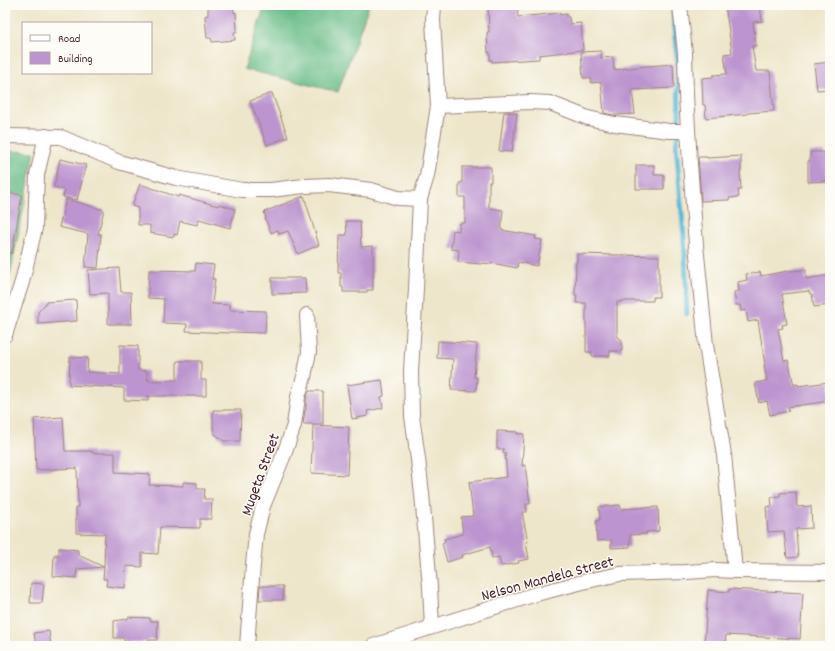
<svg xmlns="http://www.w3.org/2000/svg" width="835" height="651" font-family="Dekko,sans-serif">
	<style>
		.forest { fill: #6cbe8a; stroke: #5b6e5a }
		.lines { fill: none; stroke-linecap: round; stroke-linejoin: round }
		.stream { stroke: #55b5d3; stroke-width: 5 }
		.building { fill: #bc94cf }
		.street-casing { stroke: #9c827a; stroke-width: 16 }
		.street { stroke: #fff; stroke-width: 14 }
		.labels { text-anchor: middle; stroke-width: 3; stroke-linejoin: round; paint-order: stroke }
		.street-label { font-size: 16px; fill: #4a1f2b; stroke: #fdfcf7 }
	</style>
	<rect width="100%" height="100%" fill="#fdfcf7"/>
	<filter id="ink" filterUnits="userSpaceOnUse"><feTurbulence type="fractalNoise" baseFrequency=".025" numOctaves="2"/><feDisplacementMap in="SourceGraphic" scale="8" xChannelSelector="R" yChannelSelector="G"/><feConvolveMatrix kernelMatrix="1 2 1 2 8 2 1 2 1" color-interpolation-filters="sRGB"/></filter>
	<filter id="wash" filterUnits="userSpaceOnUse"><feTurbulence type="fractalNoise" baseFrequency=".012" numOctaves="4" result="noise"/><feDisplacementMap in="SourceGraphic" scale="16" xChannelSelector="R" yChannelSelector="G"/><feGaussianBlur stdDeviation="0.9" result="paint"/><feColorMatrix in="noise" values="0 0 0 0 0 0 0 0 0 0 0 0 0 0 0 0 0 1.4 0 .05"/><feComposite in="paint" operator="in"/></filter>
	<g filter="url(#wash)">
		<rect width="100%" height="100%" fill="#eee6ca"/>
		<g class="forest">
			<polygon points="265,5 369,5 338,92 244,69"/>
			<polygon points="5,151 35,152 5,298"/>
		</g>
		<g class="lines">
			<polyline class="stream" points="671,5 673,8 674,28 678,66 679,114 679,131 676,144 684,236 686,276 687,314"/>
		</g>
		<g id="blocks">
			<g class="building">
				<polygon points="233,5 234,13 236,12 237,32 234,32 235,40 212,42 211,38 207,38 205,17 205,16 208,15 208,7"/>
				<polygon points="488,5 517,5 518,17 560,13 560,15 567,14 567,17 569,17 570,24 581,23 583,50 539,55 539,59 492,62 492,60 490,60 490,52 488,53 487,32 489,32"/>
				<polygon points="725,5 760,5 762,21 753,22 756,46 752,46 756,71 770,71 774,111 748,113 748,114 706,118 705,105 703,105 702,78 713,77 713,75 727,74 724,54 732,53"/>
				<polygon points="601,51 601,58 613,57 614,70 647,66 673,64 674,88 632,90 635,114 613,115 604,113 601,82 591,83 591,78 583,78 581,52"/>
				<polygon points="830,62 830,89 817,90 814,64"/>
				<polygon points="272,93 288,137 267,145 250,101"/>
				<polygon points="504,112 517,113 512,152 499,151"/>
				<polygon points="810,152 825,152 825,155 830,155 830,181 808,182 808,161 810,161"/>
				<polygon points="741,156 741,171 740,171 741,190 738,190 739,197 729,198 729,200 701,201 698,157 707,157 707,158"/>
				<polygon points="60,159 86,165 77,200 63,197 65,190 54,187"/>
				<polygon points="636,165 654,165 654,175 664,175 664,189 636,189"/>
				<polygon points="462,167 491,167 491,182 489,182 489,208 503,210 501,230 536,236 535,239 542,240 537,266 518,262 517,268 492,263 492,264 482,263 481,264 458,262 459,250 451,249 453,230 459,231 460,223 465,223 465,197 459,197 459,183 462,183"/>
				<polygon points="140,184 178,197 179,195 218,206 219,204 235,209 230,228 199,219 197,225 180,221 177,235 174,234 174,237 150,233 150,225 138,225 138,208 132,206"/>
				<polygon points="5,192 22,195 12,253 5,253"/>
				<polygon points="304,196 319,245 298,254 288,231 279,234 278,230 271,233 265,218 266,218 264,212"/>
				<polygon points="66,199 104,210 98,234 101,234 98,268 85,267 88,234 59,227"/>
				<polygon points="346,221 360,221 361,247 373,246 373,290 367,290 367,292 343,292 343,287 341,287 341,273 338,273 339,235 347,235"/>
				<polygon points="577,254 659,256 659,297 653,297 653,301 621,301 621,302 617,302 617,336 622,340 622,351 610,351 610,356 592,356 592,352 586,352 586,303 576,303 577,295 575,295 576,262 577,262"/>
				<polygon points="196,263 214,265 212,279 215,279 212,304 230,305 230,310 266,311 265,333 229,332 229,333 186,331 187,324 163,323 164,299 148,298 149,270 195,271"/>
				<polygon points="119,268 121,292 131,292 132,324 108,324 108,293 90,294 88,270"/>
				<polygon points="806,270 806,279 830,275 830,305 814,307 812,294 810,294 809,291 782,294 787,324 782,325 783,328 778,329 784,361 788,360 794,385 798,384 798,386 830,382 830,401 788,407 789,411 770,415 767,401 759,403 755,383 767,381 764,365 765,365 758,320 748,322 746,310 741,311 740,305 736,305 734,292 739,291 738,282 747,280 746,274 760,272 761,276 788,271"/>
				<polygon points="272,278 305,278 306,293 272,294"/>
				<polygon points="76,300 77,321 38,324 38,312 44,305 46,304 46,302"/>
				<polygon points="438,341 477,344 474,377 477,377 476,391 451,390 453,359 437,358"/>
				<polygon points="120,345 138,346 138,370 147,371 147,379 149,379 149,381 177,380 177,361 201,361 201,380 206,380 206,396 148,396 148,401 124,400 124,388 69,385 70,357 88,358 87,372 120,374"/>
				<polygon points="382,380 384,396 381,397 383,408 367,411 368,416 352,419 347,385"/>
				<polygon points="309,391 323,391 323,424 303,424 305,410 306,410 306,399"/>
				<polygon points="213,410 241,410 240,441 224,441 214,433 214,430 213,430"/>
				<polygon points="63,417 65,451 92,451 92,453 115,453 115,472 150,474 149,485 183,486 183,482 197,483 197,489 205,489 204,499 212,499 211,519 200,519 200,528 160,527 158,554 142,553 142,567 126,566 125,588 106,586 107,579 103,579 104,567 77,569 76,578 53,576 54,555 59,555 59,548 78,550 78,555 104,567 105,534 76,533 76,507 78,507 77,468 36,470 34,419"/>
				<polygon points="313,425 349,427 347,475 311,473"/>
				<polygon points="497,431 518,432 517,434 524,434 522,466 525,465 530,504 526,504 527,512 522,512 528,542 526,542 529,559 518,561 519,563 501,566 499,557 492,558 490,547 462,555 463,557 447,562 442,543 445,542 444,539 463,534 461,517 473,516 469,482 507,477 505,453 503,453 504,449 497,449"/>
				<polygon points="796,492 797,507 811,506 812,528 796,529 798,557 787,558 784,531 768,532 766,507 772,506 771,497 780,496 780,493"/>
				<polygon points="620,505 621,509 658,507 659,531 646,532 647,534 630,535 630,547 611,548 611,540 597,541 596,521 600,520 599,507"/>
				<polygon points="31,583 44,584 42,603 30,603"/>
				<polygon points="260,586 283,586 283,600 259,600"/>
				<polygon points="729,589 803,593 800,639 726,635 725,646 704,646 708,590 729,592"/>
				<polygon points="128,617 150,618 150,621 158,621 157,640 148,640 148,642 124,642 124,638 114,638 114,621 128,619"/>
				<polygon points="49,631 51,646 36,646 34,633"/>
			</g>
		</g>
	</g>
	<g filter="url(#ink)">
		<use href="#blocks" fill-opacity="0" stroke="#9c827a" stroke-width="1"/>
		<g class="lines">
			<defs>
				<g id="street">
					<polyline points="680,5 685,53 686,95 690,163 696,245 706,345 724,455 735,571"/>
					<polyline points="438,106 530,102 550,103 588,118 615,124 669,131 688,131"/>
					<polyline points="5,136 61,137 119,162 176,178 242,190 271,190 304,186 329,185 371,190 398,198 420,199"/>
					<polyline points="5,335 22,282 35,228 37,175 46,136"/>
					<polyline points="432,627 430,587 422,494 418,459 412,416 411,371 416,289 420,199 427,176 438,106 433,20 434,5"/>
					<polyline points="247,646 253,565 256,534 263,506 285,452 294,425 298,397 304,377 309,352 307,315"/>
					<polyline points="373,646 536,594 587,581 620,574 686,572 716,570 735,571 830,572"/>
				</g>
			</defs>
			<use href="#street" class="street-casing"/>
			<use href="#street" class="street"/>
		</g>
	</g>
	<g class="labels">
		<g class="street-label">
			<text transform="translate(259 474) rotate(-70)" y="6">Mugeta Street</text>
			<text transform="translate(547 577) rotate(-15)" y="6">Nelson Mandela Street</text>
		</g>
	</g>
	<rect width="835" height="651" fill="none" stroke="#fdfcf7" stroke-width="20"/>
	<rect x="22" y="22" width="130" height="52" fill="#fdfcf7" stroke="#b5a4a5"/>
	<rect x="30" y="35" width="20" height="6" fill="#ffffff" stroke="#b5a4a5"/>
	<text x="58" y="42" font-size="12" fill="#4a1f2b">Road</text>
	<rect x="30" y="52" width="20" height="12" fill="#bc94cf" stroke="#b5a4a5"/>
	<text x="58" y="62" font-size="12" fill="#4a1f2b">Building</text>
</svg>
